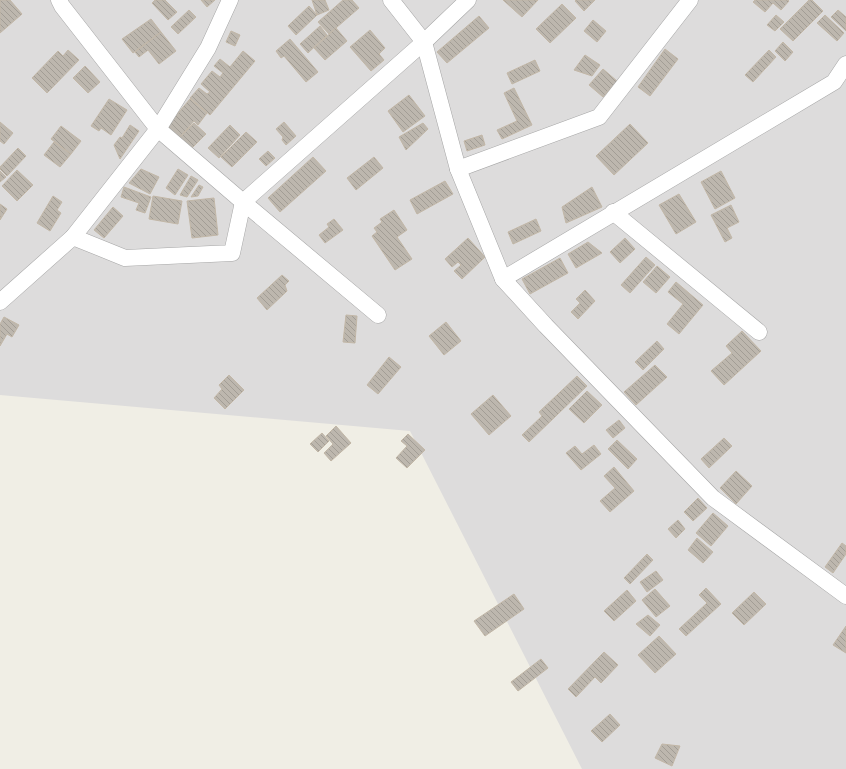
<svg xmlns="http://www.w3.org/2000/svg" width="846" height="769" font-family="Lato,sans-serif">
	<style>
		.residential { fill: #dddcdc }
		.building { fill: url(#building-back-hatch); stroke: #c2b7a7 }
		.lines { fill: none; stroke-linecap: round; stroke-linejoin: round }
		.minor-casing { stroke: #a6a6a6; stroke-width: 17 }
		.minor { stroke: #fff; stroke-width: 16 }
	</style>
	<defs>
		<pattern id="building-back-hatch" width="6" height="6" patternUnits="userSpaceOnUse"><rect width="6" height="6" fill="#bdb7ae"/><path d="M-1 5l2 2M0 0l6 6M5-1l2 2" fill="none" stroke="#a29d95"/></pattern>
	</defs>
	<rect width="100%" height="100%" fill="#f0eee5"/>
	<polygon class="residential" points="0,0 846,0 846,769 582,769 410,431 0,395"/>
	<g class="building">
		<polygon points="0,0 10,0 22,14 0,33"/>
		<polygon points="155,0 165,0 177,12 168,20 152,3"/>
		<polygon points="201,0 215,0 207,7"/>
		<polygon points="312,0 325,0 329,10 317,15"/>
		<polygon points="343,0 352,0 359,8 329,34 318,22"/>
		<polygon points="503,0 538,0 522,17"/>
		<polygon points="576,0 595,0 584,11 575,1"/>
		<polygon points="755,0 788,0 789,1 781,10 773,3 765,12 753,2"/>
		<polygon points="809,0 812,0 823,11 793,41 780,29"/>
		<polygon points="562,4 576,18 550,43 536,29"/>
		<polygon points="309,6 317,15 296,35 288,26"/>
		<polygon points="189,10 196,17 178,34 171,27"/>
		<polygon points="838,10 846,17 846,31 831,17"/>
		<polygon points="776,15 784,22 775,31 767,25"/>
		<polygon points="825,15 844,33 837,41 817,23"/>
		<polygon points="479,16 489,28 447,63 437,52"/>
		<polygon points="151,19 161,32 133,53 122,39"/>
		<polygon points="593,20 606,31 597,42 584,31"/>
		<polygon points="320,26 327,35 308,53 300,44"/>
		<polygon points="336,28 347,41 325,60 314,48"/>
		<polygon points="370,30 385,48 379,54 384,60 371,71 350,47"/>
		<polygon points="231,31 240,35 235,46 226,42"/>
		<polygon points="161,32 176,51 159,64 148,50 139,57 135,52"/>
		<polygon points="290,39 318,72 306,82 284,56 281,58 276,51"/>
		<polygon points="783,42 793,52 785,61 775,51"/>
		<polygon points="665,49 678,59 650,96 638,87"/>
		<polygon points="68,50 79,60 47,93 32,78 58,51 63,56"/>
		<polygon points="769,50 776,57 753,82 745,75"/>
		<polygon points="243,51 255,61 210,115 190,98 199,88 207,94 210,92 201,84 212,71 220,77 223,73 214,66 220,59 230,67"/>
		<polygon points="585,55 600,65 592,76 574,70"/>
		<polygon points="535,60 540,71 512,84 507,73"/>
		<polygon points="85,66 100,82 88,93 73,78"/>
		<polygon points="603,69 617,81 603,97 589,85"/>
		<polygon points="514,88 532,125 502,139 497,130 517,121 504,93"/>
		<polygon points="409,95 425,116 403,132 388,111"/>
		<polygon points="109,99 127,110 111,135 101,128 99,131 91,126"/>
		<polygon points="190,99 207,113 198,125 194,121 180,137 167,126"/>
		<polygon points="0,122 13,133 4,144 0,141"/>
		<polygon points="284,122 296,136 286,145 282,140 283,137 276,129"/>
		<polygon points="194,123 206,134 192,148 180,137"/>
		<polygon points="423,123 428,129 406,150 399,137"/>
		<polygon points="630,124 648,143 614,175 596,156"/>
		<polygon points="130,125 139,131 120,159 114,145 120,137 122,138"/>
		<polygon points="230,125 240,135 219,158 208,148"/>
		<polygon points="61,126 81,141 71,154 51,139"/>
		<polygon points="246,132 257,142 232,167 221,157"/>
		<polygon points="482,135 485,145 467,151 464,141"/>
		<polygon points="54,142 71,154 60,167 44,155"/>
		<polygon points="18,148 26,156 7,176 0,169 0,167"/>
		<polygon points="268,151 275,158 266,166 259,159"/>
		<polygon points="313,157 326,171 280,212 268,198"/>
		<polygon points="374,157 383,168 356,190 347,178"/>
		<polygon points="141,169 159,177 150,194 129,183"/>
		<polygon points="178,169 188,175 175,195 166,188"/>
		<polygon points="17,170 33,185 17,201 2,186"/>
		<polygon points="0,171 6,177 0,182"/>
		<polygon points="721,171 735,198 715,209 701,182"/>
		<polygon points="191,176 198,180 187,197 180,195"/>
		<polygon points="445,181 453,194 417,214 410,200"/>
		<polygon points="199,185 203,187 198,196 191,197"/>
		<polygon points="124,187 151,197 145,213 136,210 139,203 121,197"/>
		<polygon points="592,187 602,207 566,223 562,207"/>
		<polygon points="679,194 696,222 676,234 659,205"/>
		<polygon points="53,196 62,202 57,210 61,213 50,231 37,223"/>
		<polygon points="153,196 182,201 178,224 149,219"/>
		<polygon points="214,198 218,235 192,238 187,201"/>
		<polygon points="0,204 7,209 0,220"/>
		<polygon points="731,205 739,222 727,228 732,238 725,242 711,215"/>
		<polygon points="113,207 123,216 104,238 94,230"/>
		<polygon points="394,210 407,230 397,237 412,259 395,270 372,236 377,232 374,228 382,222 380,219"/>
		<polygon points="334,219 343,230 325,243 319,235 329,227 327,224"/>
		<polygon points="536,219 541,231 513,244 508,232"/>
		<polygon points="468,238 485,257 462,279 454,271 461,265 458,262 452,267 445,259"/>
		<polygon points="625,238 635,249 620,263 610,252"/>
		<polygon points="588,242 602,253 576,268 568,254"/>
		<polygon points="646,257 655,265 630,293 621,285"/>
		<polygon points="560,258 568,273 530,294 522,279"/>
		<polygon points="657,266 670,277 656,293 643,282"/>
		<polygon points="282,275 289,281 285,285 287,291 267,310 257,298"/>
		<polygon points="676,282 703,305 679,334 667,324 683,304 668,292"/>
		<polygon points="585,290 595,301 578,319 571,312 580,303 576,299"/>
		<polygon points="346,315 357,316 355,343 343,342"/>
		<polygon points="4,317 19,325 12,337 7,334 0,346 0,324"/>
		<polygon points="446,322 461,341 444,355 429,336"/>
		<polygon points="742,331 761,351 724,385 711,371 732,353 726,346"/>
		<polygon points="657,341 664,349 643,370 635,362"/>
		<polygon points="389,357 401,367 378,394 367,385"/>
		<polygon points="655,365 667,377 636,405 624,392"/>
		<polygon points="229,375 244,390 225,409 214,398 222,389 219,385"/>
		<polygon points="577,376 587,386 529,442 522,435 542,416 539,412"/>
		<polygon points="587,391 602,405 584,423 569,409"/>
		<polygon points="493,395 511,416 489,435 471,414"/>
		<polygon points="619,420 625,428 613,438 606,430"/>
		<polygon points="336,426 351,443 331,461 324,453 333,444 326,436"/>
		<polygon points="322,433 329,441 318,452 310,444"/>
		<polygon points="408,434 425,450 407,468 396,458 407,446 401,441"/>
		<polygon points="724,438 732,446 709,468 701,459"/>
		<polygon points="617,440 637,459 628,469 608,449"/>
		<polygon points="594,445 601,454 581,470 566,453 575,446 582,454"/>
		<polygon points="614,467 634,491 610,512 600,501 615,488 604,476"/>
		<polygon points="736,471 752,486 736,504 720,488"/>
		<polygon points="698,498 707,508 693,521 684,512"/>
		<polygon points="713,513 728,526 711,546 696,533"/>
		<polygon points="678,520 685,529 676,538 668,529"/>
		<polygon points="697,538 713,552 703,563 688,550"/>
		<polygon points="842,543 846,546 846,554 833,573 825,567"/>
		<polygon points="647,554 653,560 630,584 624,578"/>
		<polygon points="656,571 663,580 647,592 640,582"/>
		<polygon points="706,588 721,604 686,636 679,629 707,603 699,595"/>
		<polygon points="655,589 670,606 656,617 642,600"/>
		<polygon points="627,590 636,601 614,621 604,611"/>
		<polygon points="754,592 766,604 744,625 732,613"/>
		<polygon points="514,594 524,609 485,636 474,621"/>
		<polygon points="648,615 660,625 650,636 636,624"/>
		<polygon points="846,626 846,653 833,645"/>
		<polygon points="659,636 676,654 655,673 638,655"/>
		<polygon points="604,652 618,665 601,683 595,677 576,697 568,689"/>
		<polygon points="541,659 548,668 518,691 511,682"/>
		<polygon points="610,714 620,725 602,742 591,731"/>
		<polygon points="662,744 680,746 672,766 655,758"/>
	</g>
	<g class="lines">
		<defs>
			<g id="minor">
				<polyline points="59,0 62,6 158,129 243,202 424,42 468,0"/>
				<polyline points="391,0 424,42 458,169 503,279 546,326 713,498 846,596"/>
				<polyline points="458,169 599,117 690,0"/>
				<polyline points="613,212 759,332"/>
				<polyline points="73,237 125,258 232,253 243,202 378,315"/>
				<polyline points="503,279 834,82 846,64"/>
				<polyline points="0,302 73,237 158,129 208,48 230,0"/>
			</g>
		</defs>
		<use href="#minor" class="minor-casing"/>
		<use href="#minor" class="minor"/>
	</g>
</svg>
